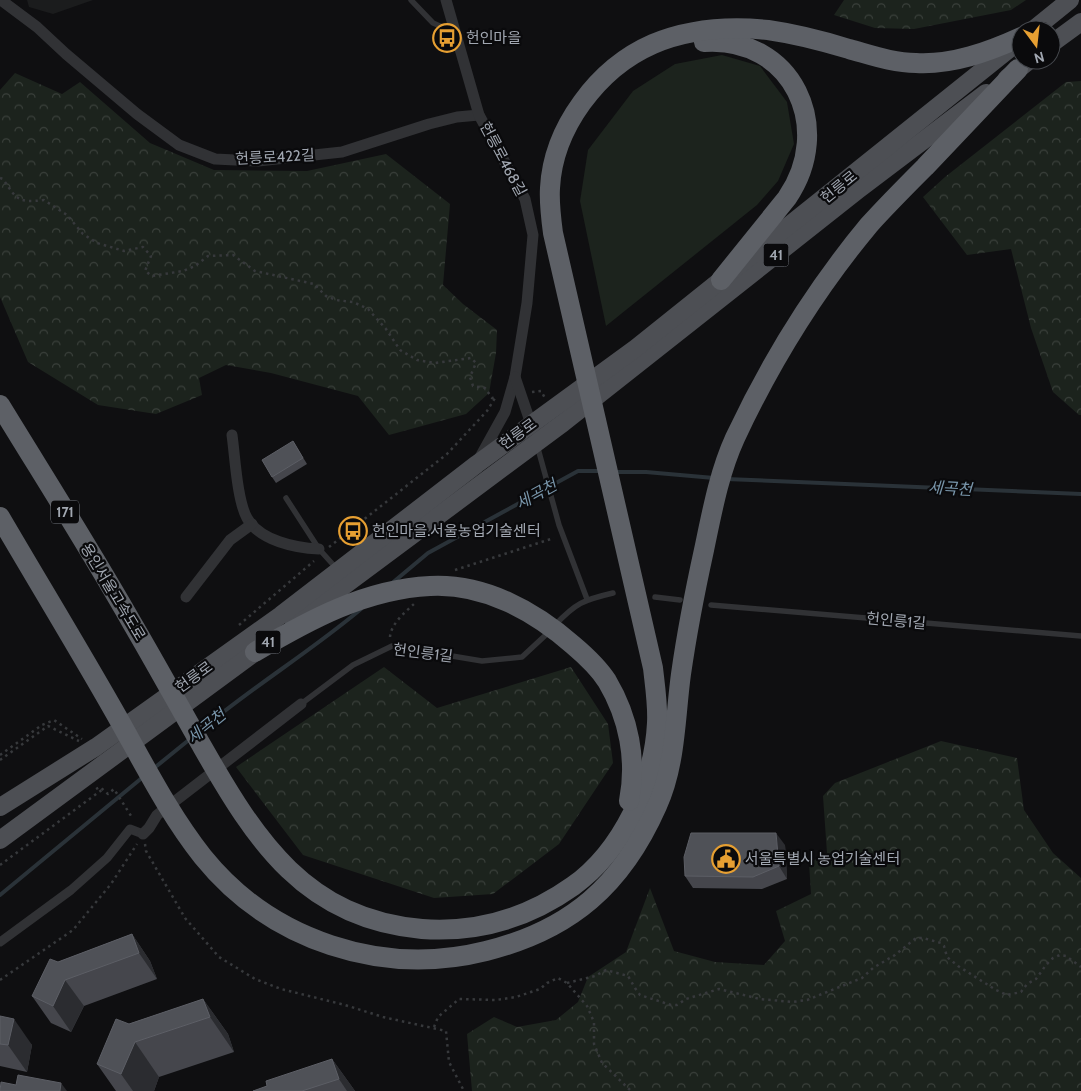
<svg xmlns="http://www.w3.org/2000/svg" width="1081" height="1091" font-family="Cabin,'Noto Sans KR',sans-serif">
	<style>
		.built { fill: #1b1c1d }
		.green { fill: #1c231d }
		.forest { fill: url(#forest-crowns) }
		.lines { fill: none; stroke-linecap: round; stroke-linejoin: round }
		.stream { stroke: #2a3238; stroke-width: 4 }
		.path { stroke: #37393c; stroke-width: 2.5; stroke-dasharray: 2.5 4; stroke-linecap: butt }
		.service { stroke: #313235; stroke-width: 5.5 }
		.pedestrian { stroke: #313235; stroke-width: 9 }
		.minor { stroke: #313235; stroke-width: 11 }
		.primary { stroke: #4d4f54; stroke-width: 18 }
		.motorway { stroke: #5d6066; stroke-width: 20 }
		.wall { fill: #45464c }
		.shaded-wall { fill: #2b2c30 }
		.building { fill: #4f5157; stroke: #5c5e65 }
		.labels { text-anchor: middle; stroke-width: 4.5; stroke-linejoin: round; paint-order: stroke }
		.shield { fill: #0a0a0c; stroke: #747880; stroke-width: 1 }
		.shield-label { font-size: 14px; font-weight: bold; fill: #a1a7b1 }
		.poi-label { font-size: 15px; fill: #a1a7b1; stroke: #0a0a0c; text-anchor: start }
		.street-label { font-size: 15px; fill: #a1a7b1; stroke: #0a0a0c }
		.water-label { font-size: 16px; font-style: italic; fill: #7996ab; stroke: #0a0a0c }
	</style>
	<defs>
		<pattern id="forest-crowns" width="20" height="18" patternUnits="userSpaceOnUse" patternTransform="scale(1.25)"><rect width="20" height="18" fill="#1c231d"/><path d="M2 6a3 3 0 1 1 6 0M12 15a3 3 0 1 1 6 0" fill="none" stroke="#3a403b"/></pattern>
	</defs>
	<rect width="100%" height="100%" fill="#0f0f11"/>
	<polygon class="built" points="27,0 93,0 53,14 29,7"/>
	<polygon class="green" points="722,55 760,66 787,102 794,144 778,181 757,205 606,326 580,201 588,150 633,91 675,64"/>
	<g class="forest">
		<polygon points="844,0 1026,0 1011,10 914,29 875,28 834,15"/>
		<polygon points="15,73 62,94 80,82 150,143 214,170 307,171 386,154 450,204 443,285 463,304 497,330 496,353 489,393 466,414 389,435 358,396 271,373 226,365 199,378 202,395 156,414 98,405 28,362 0,297 0,90"/>
		<polygon points="1081,81 1081,415 1079,415 1053,392 1031,328 1011,249 967,255 923,197 945,177 1066,82"/>
		<polygon points="384,667 437,708 571,667 608,724 613,763 559,844 493,894 434,898 303,855 236,767"/>
		<polygon points="941,741 1017,758 1024,810 1053,853 1081,878 1081,1091 472,1091 467,1034 494,1017 517,1027 556,1020 578,1002 588,977 626,952 650,888 674,951 715,962 764,965 785,941 776,911 811,894 809,863 827,853 823,796 835,783"/>
	</g>
	<g class="lines">
		<g class="stream">
			<polyline points="614,472 646,472 714,478"/>
			<polyline points="726,479 1081,494"/>
			<polyline points="391,584 428,553 578,471 602,471"/>
			<path d="M201,730C252,687 310,652 361,609"/>
			<polyline points="153,769 190,739"/>
			<polyline points="0,895 143,777"/>
		</g>
		<g class="path">
			<path d="M0,178L3,179C17,200 18,203 44,200L67,215L83,234L97,243L124,251L143,247L151,256L145,271L152,276L183,271L195,266L208,256L233,255L255,271L314,284L326,296L336,300L353,302L368,309L386,329L400,350L417,360L435,363L471,358L476,363L470,377L473,386L485,388L492,398L497,397"/>
			<polyline points="532,392 541,391 545,398"/>
			<polyline points="329,547 447,454 487,411 495,398"/>
			<polyline points="455,570 554,538"/>
			<polyline points="239,625 314,561"/>
			<path d="M390,637C391,624 405,612 414,604"/>
			<polyline points="0,755 42,725 54,720 82,739"/>
			<polyline points="0,760 48,726 79,741"/>
			<polyline points="96,789 100,787 108,794 114,789 133,819"/>
			<polyline points="145,844 146,851 185,918 219,957 255,979 281,989 345,1005 383,1017 446,1031 449,1062 464,1091"/>
			<polyline points="0,865 103,789"/>
			<polyline points="0,980 73,930 111,884 137,844"/>
			<polyline points="567,983 595,976 606,970 628,976 635,988 640,995 671,1005 677,1005 686,999 719,989 760,999 792,1002 807,1000 862,978 873,968 895,955 916,938 923,938 941,943 944,946 947,957 958,966 996,990 1007,995 1021,992 1027,984 1036,979 1046,965 1053,958 1060,955 1066,956 1081,967"/>
			<polyline points="434,1027 438,1017 459,999 496,1000 516,997 540,989 547,983 558,978 567,983 587,1006 594,1022 594,1044 602,1063 631,1091"/>
		</g>
		<g class="service">
			<polyline points="411,0 433,23 454,32"/>
			<polyline points="537,445 559,525 587,599"/>
			<polyline points="286,498 319,549 337,569"/>
			<polyline points="655,597 680,600"/>
			<polyline points="711,605 1081,636"/>
			<path d="M555,625C576,603 583,600 613,593"/>
			<polyline points="301,704 353,665 392,646 482,661 522,657 550,631"/>
		</g>
		<polyline class="pedestrian" points="0,942 71,890 107,858 130,829 143,834"/>
		<g class="minor">
			<polyline points="1,0 37,27 66,54 137,114 179,145 215,159 258,161 342,152 429,124 457,117 479,115"/>
			<polyline points="446,0 479,115 525,199 533,235 527,303 515,377 505,412 479,459"/>
			<polyline points="515,377 533,430"/>
			<path d="M232,435C235,456 237,500 247,518C260,541 296,548 319,549"/>
			<polyline points="186,597 230,540 252,524"/>
			<polyline points="143,834 149,828 157,815 301,704"/>
		</g>
		<g class="primary">
			<polyline points="1033,30 1070,0"/>
			<polyline points="1051,44 1081,22"/>
			<polyline points="1007,78 1030,60"/>
			<polyline points="294,623 563,423 858,190 986,93"/>
			<polyline points="0,807 96,747 281,615 477,464 636,348 1018,42"/>
			<polyline points="0,840 265,645"/>
		</g>
		<g class="motorway">
			<path d="M704,42C793,36 835,128 787,198L721,280"/>
			<path d="M0,405C44,477 90,549 132,623C156,664 179,706 203,748C256,841 306,919 422,929C478,933 528,918 573,886C622,851 654,783 657,723C658,705 655,686 653,668L553,233C551,218 549,203 550,188C553,128 598,68 653,44C689,29 730,26 768,30C796,34 823,41 849,49C871,55 893,63 916,63C952,65 988,52 1021,37"/>
			<path d="M0,517C38,582 77,646 114,711C142,760 168,813 203,857C271,941 382,977 486,951C571,930 622,885 657,806C676,764 675,718 681,674C687,632 695,591 704,550C712,512 719,473 735,438C771,361 815,290 869,225C887,205 906,186 925,167C956,134 987,102 1018,69"/>
			<path d="M255,652C309,620 366,589 430,586C484,583 534,611 573,645C586,656 598,667 607,681C629,718 637,760 629,801"/>
		</g>
	</g>
	<g class="wall">
		<polygon points="293,441 307,464 276,483 272,477"/>
		<polygon points="785,845 787,879 762,889 693,888 685,876"/>
		<polygon points="132,934 150,961 157,979 84,1006 71,1032 51,1023 32,996 58,962"/>
		<polygon points="203,999 228,1034 234,1052 159,1077 154,1091 116,1091 97,1064 129,1024"/>
		<polygon points="0,1016 32,1045 27,1072 0,1066"/>
		<polygon points="332,1059 355,1091 253,1091 267,1086"/>
	</g>
	<g class="shaded-wall">
		<polygon points="776,833 785,845 787,879 779,866"/>
		<polygon points="132,934 150,961 157,979 139,953"/>
		<polygon points="65,980 84,1006 71,1032 53,1006"/>
		<polygon points="203,999 228,1034 234,1052 210,1017"/>
		<polygon points="14,1019 32,1045 27,1072 8,1045"/>
		<polygon points="135,1042 159,1077 154,1091 133,1091 121,1074"/>
		<polygon points="332,1059 355,1091 347,1091 339,1079"/>
		<polygon points="61,1083 67,1091 60,1091"/>
	</g>
	<g class="building">
		<polygon points="293,441 303,458 272,477 262,460"/>
		<polygon points="691,833 776,833 779,866 753,877 685,876 684,857"/>
		<polygon points="132,934 139,953 65,980 53,1006 32,996 50,959 58,962"/>
		<polygon points="203,999 210,1017 135,1042 121,1074 97,1064 116,1019 129,1024"/>
		<polygon points="0,1016 14,1019 8,1045 0,1044"/>
		<polygon points="332,1059 339,1079 302,1091 253,1091 267,1086 266,1081"/>
		<polygon points="18,1075 61,1083 60,1091 0,1091 1,1082 16,1085"/>
	</g>
	<defs>
		<symbol id="bus-ring" viewBox="-11 -11 22 22"><circle r="9.5" fill="#0a0a0c" stroke="#e69f32" stroke-width="1.5"/><path d="M-5-6H5V4H4V6H2V4H-2V6H-4V4H-5ZM-3.5-4V0h7V-4ZM-3.5 1.2v1.5H-2V1.2ZM2 1.2v1.5H3.5V1.2Z" fill="#e69f32"/></symbol>
		<symbol id="civic-ring" viewBox="-11 -11 22 22"><circle r="9.5" fill="#0a0a0c" stroke="#e69f32" stroke-width="1.5"/><path d="M-.6-6.5H3V-4.5H.6V-3L4-1V1h2V6H-6V1h2V-1L-.6-3ZM-1.2 2.5V6h2.4V2.5Z" fill="#e69f32"/></symbol>
	</defs>
	<g fill-rule="evenodd">
		<use href="#bus-ring" x="431" y="22" width="32" height="32"/>
		<use href="#bus-ring" x="337" y="515" width="32" height="32"/>
		<use href="#civic-ring" x="710" y="843" width="32" height="32"/>
	</g>
	<g class="labels">
		<g class="shield">
			<rect x="763.5" y="243.5" width="25" height="23" rx="4"/>
			<rect x="51" y="500.5" width="28" height="23" rx="4"/>
			<rect x="255.5" y="630.5" width="25" height="23" rx="4"/>
		</g>
		<g class="shield-label">
			<text x="776" y="260">41</text>
			<text x="65" y="517">171</text>
			<text x="268" y="647">41</text>
		</g>
		<g class="poi-label">
			<text x="466" y="43">헌인마을</text>
			<text x="372" y="536">헌인마을.서울농업기술센터</text>
			<text x="745" y="864">서울특별시 농업기술센터</text>
		</g>
		<g class="street-label">
			<text transform="translate(275 157) rotate(-3)" y="5">헌릉로422길</text>
			<text transform="translate(503 159) rotate(62)" y="5">헌릉로468길</text>
			<text transform="translate(839 187) rotate(-39)" y="5">헌릉로</text>
			<text transform="translate(518 434) rotate(-36)" y="5">헌릉로</text>
			<text transform="translate(113 592) rotate(59)" y="5">용인서울고속도로</text>
			<text transform="translate(896 621) rotate(5)" y="5">헌인릉1길</text>
			<text transform="translate(423 653) rotate(7)" y="5">헌인릉1길</text>
			<text transform="translate(194 677) rotate(-36)" y="5">헌릉로</text>
		</g>
		<g class="water-label">
			<text transform="translate(950 488) rotate(3)" y="6">세곡천</text>
			<text transform="translate(536 494) rotate(-29)" y="6">세곡천</text>
			<text transform="translate(206 726) rotate(-39)" y="6">세곡천</text>
		</g>
	</g>
	<g transform="translate(1036 45) rotate(165)"><circle r="24" fill="#0a0a0c" stroke="#46494e"/>
	<path d="M0-4L9 19L0 12L-9 19Z" fill="#e69f32"/>
	<text y="-8" font-size="14" font-weight="bold" text-anchor="middle" fill="#a1a7b1">N</text>
	</g>
</svg>
